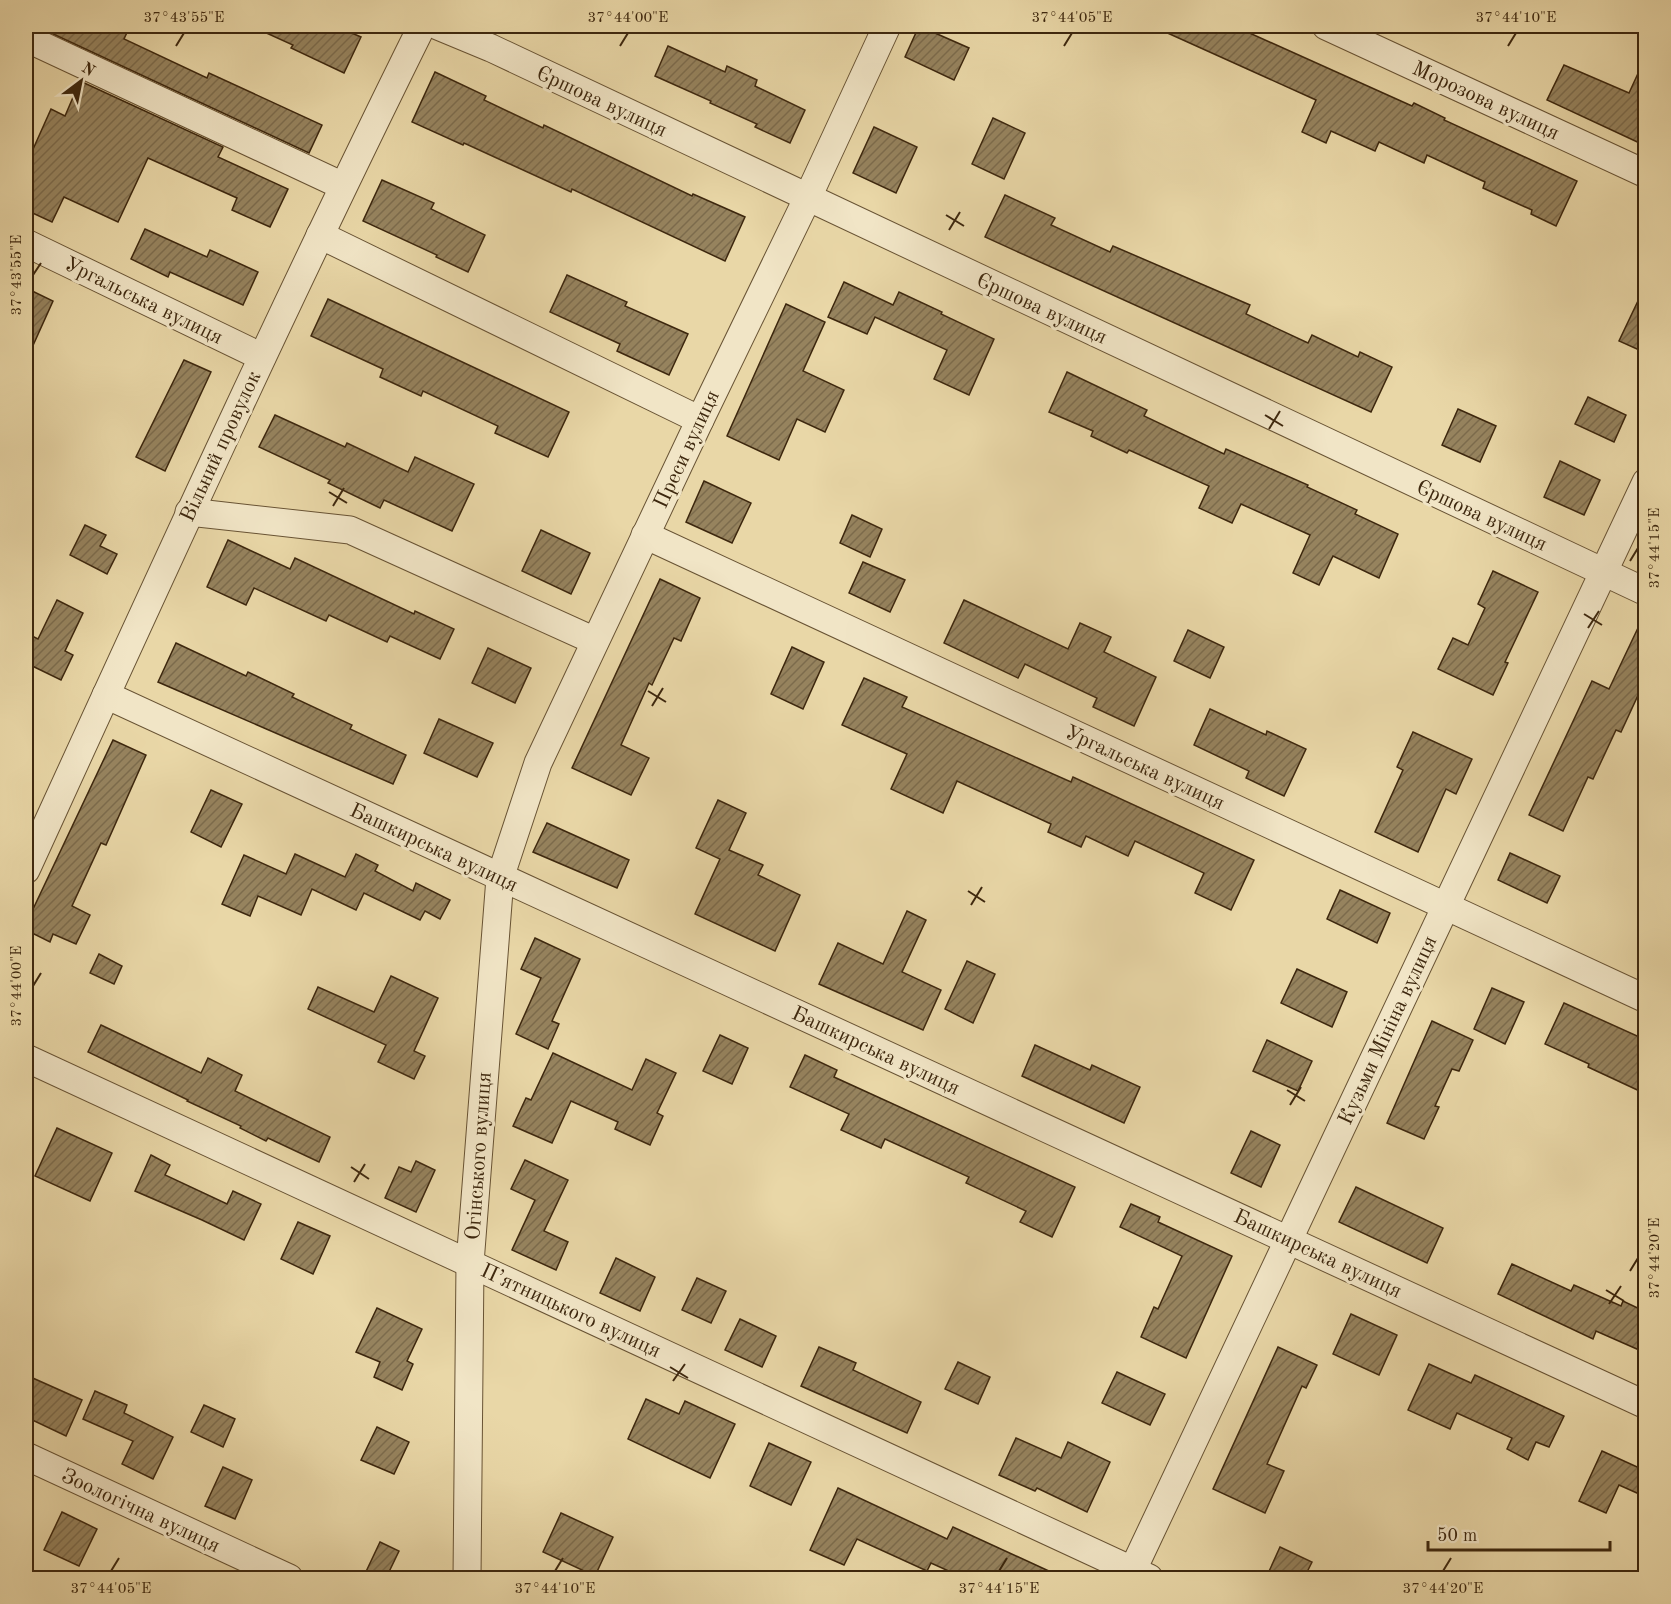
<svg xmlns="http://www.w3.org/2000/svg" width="1671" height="1604" font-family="'Old Standard TT',serif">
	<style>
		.building { fill: url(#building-hatch); stroke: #3d270e; stroke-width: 1.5 }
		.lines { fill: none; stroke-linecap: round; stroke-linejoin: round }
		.minor-casing { stroke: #685334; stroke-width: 29 }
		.minor { stroke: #f1e5c6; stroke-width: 27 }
		.ticks { fill: none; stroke: #3d270e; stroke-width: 2 }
		.labels { text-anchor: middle; stroke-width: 6; stroke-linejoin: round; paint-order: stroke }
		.street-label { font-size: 21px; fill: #3d270e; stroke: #f1e5c6 }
		.neatline { fill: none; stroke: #3d270e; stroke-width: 2 }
		.ticks-label { font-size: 15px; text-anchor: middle; fill: #3d270e }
	</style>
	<defs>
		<pattern id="building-hatch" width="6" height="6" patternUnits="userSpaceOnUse" patternTransform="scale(1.5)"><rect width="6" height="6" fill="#96835e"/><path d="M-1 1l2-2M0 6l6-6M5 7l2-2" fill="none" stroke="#7c6b4c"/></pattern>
	</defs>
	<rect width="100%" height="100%" fill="#e9d7a7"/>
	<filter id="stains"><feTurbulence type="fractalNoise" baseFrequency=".00333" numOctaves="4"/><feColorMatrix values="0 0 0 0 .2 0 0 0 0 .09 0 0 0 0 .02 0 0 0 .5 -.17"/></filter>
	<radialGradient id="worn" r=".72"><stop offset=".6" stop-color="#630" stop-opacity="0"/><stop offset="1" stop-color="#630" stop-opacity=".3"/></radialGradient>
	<g class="building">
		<polygon points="36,26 130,26 124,39 207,78 209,73 322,125 309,153"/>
		<polygon points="251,26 335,26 361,37 344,73 291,48 293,45"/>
		<polygon points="919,26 969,48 954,80 905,57"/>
		<polygon points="1152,26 1234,26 1412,106 1414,103 1445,118 1444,120 1577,181 1556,226 1531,214 1532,210 1483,188 1485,182 1427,155 1424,163 1379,142 1375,151 1331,131 1326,143 1302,132 1316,100"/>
		<polygon points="668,46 725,72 727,66 757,80 755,86 805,110 790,143 755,127 757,124 710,103 711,101 655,76"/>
		<polygon points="1646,56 1646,146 1547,100 1564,65 1629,93"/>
		<polygon points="435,72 486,96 484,100 543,128 544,125 692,196 693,194 745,217 725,261 572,189 571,192 464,143 463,145 412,122"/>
		<polygon points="80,81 223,147 218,157 288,189 270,227 232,210 237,198 148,158 118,222 64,197 52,222 26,210 26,165 51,109 65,116"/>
		<polygon points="993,118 1025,133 1004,179 972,164"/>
		<polygon points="874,127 917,147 896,193 853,173"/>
		<polygon points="382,180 434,203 431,209 485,235 468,272 436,257 437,255 363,221"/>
		<polygon points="1005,195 1055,218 1051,225 1110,252 1113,246 1250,305 1246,314 1308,343 1312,335 1358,357 1360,352 1392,367 1371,412 985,237"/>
		<polygon points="145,229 207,257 210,250 258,272 243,305 170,272 168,277 131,259"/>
		<polygon points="567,275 627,302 625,306 688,334 669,375 617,351 620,344 550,312"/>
		<polygon points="844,282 893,305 899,292 942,312 941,314 994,339 969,395 934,379 947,350 875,317 867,334 828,317"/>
		<polygon points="1646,284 1646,353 1619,341"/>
		<polygon points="26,288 53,301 26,361"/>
		<polygon points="328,299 569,412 548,457 495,433 498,426 423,391 421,396 380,377 383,369 311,336"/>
		<polygon points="786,304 825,322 803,371 844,390 825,432 797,419 779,460 727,436"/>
		<polygon points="184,360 211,372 165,471 136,457"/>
		<polygon points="1067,372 1147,410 1144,416 1224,454 1226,449 1308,485 1307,487 1357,510 1355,514 1398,534 1379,578 1333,556 1319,585 1293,573 1310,535 1241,504 1232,523 1199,508 1209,486 1129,450 1127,453 1091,436 1093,431 1049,412"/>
		<polygon points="1588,397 1626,415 1614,442 1575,424"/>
		<polygon points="1458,409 1496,426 1480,462 1442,445"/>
		<polygon points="275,415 345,447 347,443 408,472 415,457 474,484 452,531 384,500 380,508 328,483 330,480 259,447"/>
		<polygon points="1560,461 1600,480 1584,515 1544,497"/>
		<polygon points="704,481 751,503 732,543 686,522"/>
		<polygon points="852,515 882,529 870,557 840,543"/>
		<polygon points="85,525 106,535 100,546 117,554 107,574 70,555"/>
		<polygon points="541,530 590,553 571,594 522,571"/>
		<polygon points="228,540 290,569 295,558 414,614 415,611 454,629 440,659 390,636 387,642 329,615 326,621 254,588 246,605 207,587"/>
		<polygon points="863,562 905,580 890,612 849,593"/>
		<polygon points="1493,571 1538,592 1505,662 1508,663 1493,695 1438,669 1453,638 1468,645 1485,608 1478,604"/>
		<polygon points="660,579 700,598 681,641 674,638 652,685 649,683 621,745 649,758 631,795 572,768"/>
		<polygon points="57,600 83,613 65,651 73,655 61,680 26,663 26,633 38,639"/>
		<polygon points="964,600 1068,649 1080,623 1111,637 1104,652 1156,677 1134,726 1093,707 1097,698 1025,664 1018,678 944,643"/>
		<polygon points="1646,611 1646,678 1621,732 1616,730 1593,779 1588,777 1563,831 1529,815 1592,681 1609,689"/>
		<polygon points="1188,630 1224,647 1210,678 1174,661"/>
		<polygon points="176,643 246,676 248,672 294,694 292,697 352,725 350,729 406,755 393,784 158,682"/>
		<polygon points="792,647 824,662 803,709 771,694"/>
		<polygon points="488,648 531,668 515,703 472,683"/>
		<polygon points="864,678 907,697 902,707 1071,782 1073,777 1254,860 1231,910 1195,893 1204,873 1135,841 1128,856 1086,836 1081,847 1048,832 1051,824 957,781 943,813 891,789 907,754 842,725"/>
		<polygon points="1210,709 1266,735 1267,731 1306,749 1284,796 1246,778 1249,771 1194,745"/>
		<polygon points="439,719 493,743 477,777 424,753"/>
		<polygon points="1413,732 1472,759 1456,794 1446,789 1418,852 1375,832 1403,770 1397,767"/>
		<polygon points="113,740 146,755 106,845 101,843 72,906 90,915 76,944 53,934 50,942 26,930 26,924"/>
		<polygon points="211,790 242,804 221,847 191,832"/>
		<polygon points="718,800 746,813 729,850 763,865 758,875 800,895 775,951 695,914 720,859 696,848"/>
		<polygon points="547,823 629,860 617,888 533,852"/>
		<polygon points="1510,853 1560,876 1547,903 1498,880"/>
		<polygon points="295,854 345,877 356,854 378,865 375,871 413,891 416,883 450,900 440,919 425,911 420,920 364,893 356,910 312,889 301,915 258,896 250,916 222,904 244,855 286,874"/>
		<polygon points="1340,890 1390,913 1377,943 1327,919"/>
		<polygon points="907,911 926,920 902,972 941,990 923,1030 819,984 838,943 883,964"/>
		<polygon points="535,938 580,959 552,1021 559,1024 548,1049 516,1034 541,978 521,969"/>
		<polygon points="99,954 122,966 114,984 90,973"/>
		<polygon points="967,961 995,974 973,1023 945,1009"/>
		<polygon points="1297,969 1347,992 1332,1027 1281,1003"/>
		<polygon points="391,976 438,998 414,1051 425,1056 414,1079 378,1062 386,1045 308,1009 318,987 374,1012"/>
		<polygon points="1492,988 1524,1002 1505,1044 1474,1029"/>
		<polygon points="1564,1003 1646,1040 1646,1094 1588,1067 1589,1064 1545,1044"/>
		<polygon points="1432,1021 1473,1040 1459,1071 1452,1069 1435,1106 1439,1107 1424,1139 1387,1123"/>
		<polygon points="101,1025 201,1073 208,1058 242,1075 235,1091 330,1137 319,1162 268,1138 266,1141 240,1128 241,1126 187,1101 188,1100 88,1052"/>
		<polygon points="720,1035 748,1048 732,1084 703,1071"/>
		<polygon points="1267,1040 1312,1061 1298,1091 1253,1071"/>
		<polygon points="1035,1045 1090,1070 1092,1065 1140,1087 1124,1123 1022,1076"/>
		<polygon points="553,1053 632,1090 646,1059 676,1073 657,1113 663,1116 650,1145 615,1129 618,1122 571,1101 552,1143 513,1126 526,1098 531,1100"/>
		<polygon points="805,1055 837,1070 834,1077 1075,1187 1052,1237 1020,1222 1026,1211 966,1183 969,1177 885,1139 881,1148 841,1130 849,1114 790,1087"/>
		<polygon points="57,1128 112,1153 90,1201 35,1176"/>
		<polygon points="1251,1131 1280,1145 1261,1187 1231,1173"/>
		<polygon points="151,1155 170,1165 165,1175 227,1204 233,1191 261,1204 244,1240 202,1220 135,1191"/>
		<polygon points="525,1160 568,1180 544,1231 568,1242 556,1270 512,1250 535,1200 511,1189"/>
		<polygon points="416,1161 435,1170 416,1212 385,1198 399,1167 411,1172"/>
		<polygon points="1356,1187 1443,1228 1427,1263 1339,1222"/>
		<polygon points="1131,1204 1160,1217 1158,1222 1232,1256 1186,1358 1141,1337 1154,1307 1158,1309 1182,1256 1120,1227"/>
		<polygon points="298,1222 330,1236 313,1274 281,1259"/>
		<polygon points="616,1258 655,1277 640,1311 600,1293"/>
		<polygon points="1512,1264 1571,1291 1574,1285 1621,1306 1623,1301 1646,1312 1646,1353 1596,1331 1593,1339 1498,1294"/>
		<polygon points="697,1278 726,1291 711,1323 682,1310"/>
		<polygon points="377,1308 422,1329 407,1361 413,1364 402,1390 374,1377 380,1362 356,1352"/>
		<polygon points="1351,1314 1397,1335 1379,1375 1333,1354"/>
		<polygon points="740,1319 776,1336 762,1367 725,1350"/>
		<polygon points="819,1347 856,1363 853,1370 921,1402 907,1433 801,1386"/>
		<polygon points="1278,1347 1317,1365 1306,1388 1302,1386 1267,1464 1284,1471 1265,1513 1213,1489"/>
		<polygon points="958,1362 990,1377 978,1404 945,1389"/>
		<polygon points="1429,1364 1471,1383 1475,1375 1564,1416 1549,1447 1536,1442 1528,1460 1507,1449 1512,1438 1457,1413 1450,1429 1408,1410"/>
		<polygon points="1117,1372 1165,1394 1150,1425 1102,1403"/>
		<polygon points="26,1375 82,1400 66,1436 26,1417"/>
		<polygon points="95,1391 127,1405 124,1413 173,1437 153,1479 122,1464 133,1441 83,1419"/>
		<polygon points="646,1399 679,1414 685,1401 735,1424 710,1478 628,1439"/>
		<polygon points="204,1405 235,1419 223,1447 191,1432"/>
		<polygon points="377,1427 409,1442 394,1474 361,1460"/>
		<polygon points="1016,1438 1061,1458 1068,1442 1110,1462 1087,1512 1037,1488 1035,1491 999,1475"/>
		<polygon points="769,1443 811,1462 791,1505 750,1486"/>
		<polygon points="1602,1451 1646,1471 1646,1497 1619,1485 1606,1513 1579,1501"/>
		<polygon points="223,1467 252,1480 235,1519 205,1506"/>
		<polygon points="838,1488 947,1539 953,1527 1064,1578 964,1578 931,1563 927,1571 857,1539 844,1565 810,1550"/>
		<polygon points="62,1512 97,1529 79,1566 44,1550"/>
		<polygon points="561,1513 613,1537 595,1576 543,1552"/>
		<polygon points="380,1542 399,1551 386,1578 363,1578"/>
		<polygon points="1280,1547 1312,1562 1304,1578 1266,1578"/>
	</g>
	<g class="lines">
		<defs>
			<g id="minor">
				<polyline points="438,26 491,48 1646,592"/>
				<polyline points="1326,26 1646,174"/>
				<polyline points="26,38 343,186"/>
				<polyline points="320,235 700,420"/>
				<polyline points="26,243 262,357"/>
				<polyline points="189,512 350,530 595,641"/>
				<polyline points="645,535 1646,999"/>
				<polyline points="106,695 1646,1405"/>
				<path d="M26,870C155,588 284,304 422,26"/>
				<polyline points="26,1058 1149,1578"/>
				<polyline points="26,1456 289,1578"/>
				<polyline points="467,1578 470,1263 500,878 538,763 700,420 808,197 887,26"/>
				<polyline points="1129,1578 1646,482"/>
			</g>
		</defs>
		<use href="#minor" class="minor-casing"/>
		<use href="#minor" class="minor"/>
	</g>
	<path class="ticks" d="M176,46L184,33M620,46L628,33M1064,46L1072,33M1508,46L1516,33M946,215L964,226M949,230L960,212M33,275L41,263M1265,415L1283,426M1269,429L1280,411M329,492L347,503M333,506L344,488M1630,561L1638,548M1584,614L1602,625M1588,628L1599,611M648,691L666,702M652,706L663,688M968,891L985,902M971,905L982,887M33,986L41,973M1287,1090L1305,1101M1290,1105L1301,1087M351,1167L369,1179M354,1182L365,1164M1630,1271L1638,1258M1606,1290L1624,1301M1609,1304L1621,1286M670,1367L688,1378M673,1381L685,1364M111,1571L119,1558M555,1571L563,1558M999,1571L1007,1558M1443,1571L1451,1558"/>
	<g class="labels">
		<g class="street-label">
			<text transform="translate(1486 100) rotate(25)" y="7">Морозова вулиця</text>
			<text transform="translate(602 101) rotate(25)" y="7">Єршова вулиця</text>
			<text transform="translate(144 300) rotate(26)" y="7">Ургальська вулиця</text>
			<text transform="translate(1042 308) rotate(25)" y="7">Єршова вулиця</text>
			<text transform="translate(220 446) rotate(-65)" y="7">Вільний провулок</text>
			<text transform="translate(686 449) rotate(-65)" y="7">Преси вулиця</text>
			<text transform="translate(1482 515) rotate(25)" y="7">Єршова вулиця</text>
			<text transform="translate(1145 767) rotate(25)" y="7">Ургальська вулиця</text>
			<text transform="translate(434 847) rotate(25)" y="7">Башкирська вулиця</text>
			<text transform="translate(1387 1030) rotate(-65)" y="7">Кузьми Мініна вулиця</text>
			<text transform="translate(876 1050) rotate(25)" y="7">Башкирська вулиця</text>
			<text transform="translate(478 1156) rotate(-86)" y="7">Огінського вулиця</text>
			<text transform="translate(1318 1253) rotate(25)" y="7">Башкирська вулиця</text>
			<text transform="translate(571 1310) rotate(25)" y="7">П’ятницького вулиця</text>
			<text transform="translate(141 1510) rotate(25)" y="7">Зоологічна вулиця</text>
		</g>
	</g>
	<rect width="1671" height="1604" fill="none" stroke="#e9d7a7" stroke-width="66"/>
	<g transform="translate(81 81) rotate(32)" stroke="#f1e5c6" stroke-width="4.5" paint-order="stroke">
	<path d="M0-4.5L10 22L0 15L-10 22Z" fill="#3d270e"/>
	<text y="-9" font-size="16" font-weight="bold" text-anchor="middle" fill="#3d270e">N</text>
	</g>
	<path d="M1428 1541v9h182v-9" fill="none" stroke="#3d270e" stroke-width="3"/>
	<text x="1437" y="1541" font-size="18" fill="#3d270e" stroke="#f1e5c6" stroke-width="4.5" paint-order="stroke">50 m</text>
	<rect x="33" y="33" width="1605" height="1538" class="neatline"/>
	<g class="ticks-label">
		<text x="184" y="22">37°43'55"E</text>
		<text x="628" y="22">37°44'00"E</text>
		<text x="1072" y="22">37°44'05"E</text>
		<text x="1516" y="22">37°44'10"E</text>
		<text transform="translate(16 275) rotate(-90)" y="5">37°43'55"E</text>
		<text transform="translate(1654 548) rotate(-90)" y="5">37°44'15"E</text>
		<text transform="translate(16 986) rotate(-90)" y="5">37°44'00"E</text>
		<text transform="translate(1654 1258) rotate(-90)" y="5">37°44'20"E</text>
		<text x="111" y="1593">37°44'05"E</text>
		<text x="555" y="1593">37°44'10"E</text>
		<text x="999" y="1593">37°44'15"E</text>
		<text x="1443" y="1593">37°44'20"E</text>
	</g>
	<rect width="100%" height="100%" filter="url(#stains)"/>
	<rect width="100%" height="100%" fill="url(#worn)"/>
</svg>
